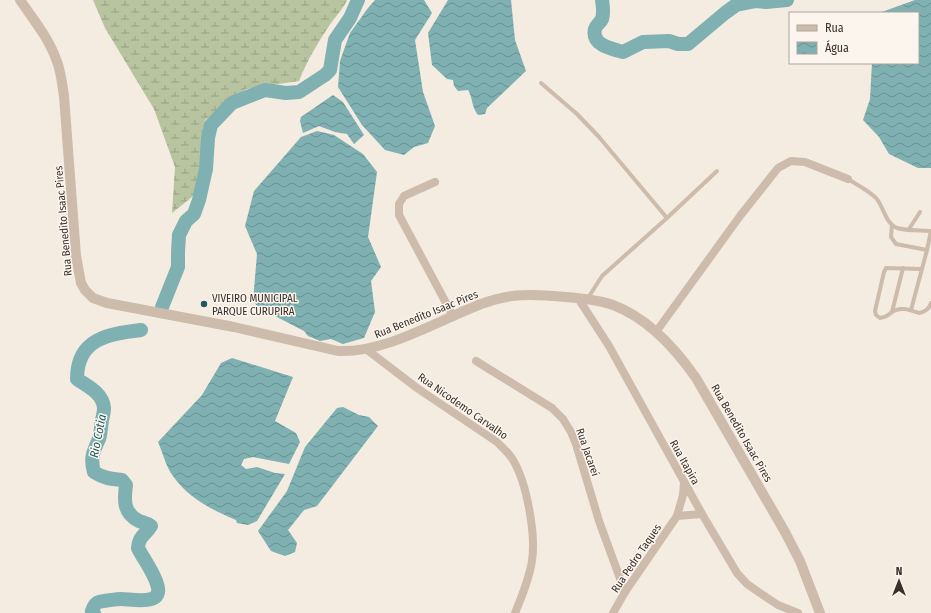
<svg xmlns="http://www.w3.org/2000/svg" width="931" height="613" font-family="'Fira Sans Condensed',sans-serif">
	<style>
		.wetland { fill: url(#wetland-marsh) }
		.water { fill: url(#water-waves) }
		.lines { fill: none; stroke-linecap: round; stroke-linejoin: round }
		.river { stroke: #7fb0b2; stroke-width: 14 }
		.service { stroke: #cdbbac; stroke-width: 4 }
		.minor { stroke: #cdbbac; stroke-width: 8 }
		.tertiary { stroke: #cdbbac; stroke-width: 10 }
		.poi-dot { fill: #1f5a5e; stroke: #fbf5ee; stroke-width: 1.5 }
		.labels { text-anchor: middle; stroke-width: 3; stroke-linejoin: round; paint-order: stroke }
		.street-label { font-size: 11px; fill: #3b302b; stroke: #fbf5ee }
		.poi-label { font-size: 11px; fill: #3b302b; stroke: #fbf5ee; text-anchor: start }
		.water-label { font-size: 12px; font-style: italic; fill: #1f5a5e; stroke: #fbf5ee }
	</style>
	<defs>
		<pattern id="wetland-marsh" width="20" height="14" patternUnits="userSpaceOnUse"><rect width="20" height="14" fill="#b8c4a0"/><path d="M1 5h8M5 5V1M11 12h8M15 12V8" fill="none" stroke="#97a083"/></pattern>
		<pattern id="water-waves" width="16" height="10" patternUnits="userSpaceOnUse"><rect width="16" height="10" fill="#7fb0b2"/><path d="M0 5q4-4 8 0t8 0" fill="none" stroke="#699091"/></pattern>
	</defs>
	<rect width="100%" height="100%" fill="#f4ebe1"/>
	<path class="wetland" d="M93,0H347C343,9 337,15 331,23C318,42 307,61 299,81L246,89L205,120L202,189L172,213L175,167L154,109L105,28Z"/>
	<g class="water">
		<polygon points="375,0 424,0 432,13 415,40 423,92 435,126 428,143 414,147 404,155 385,150 362,125 338,87 340,61 350,33 368,8"/>
		<path d="M448,0H511L515,40L526,71L487,108L485,114L478,115C471,106 473,98 468,90L458,91L454,86L453,80L447,79L432,65L428,33Z"/>
		<polygon points="915,0 931,0 931,168 918,168 889,154 879,137 863,120 870,99 872,63 918,63 918,13 879,13"/>
		<polygon points="333,95 343,102 364,135 354,144 347,134 335,132 319,126 303,133 300,121 301,117"/>
		<polygon points="317,131 334,135 363,154 377,172 368,237 381,267 371,281 375,312 364,338 343,344 331,339 320,341 308,336 304,331 275,316 262,312 253,301 257,254 245,226 254,191 301,137"/>
		<path d="M232,358L293,377L275,421L296,433L300,442L289,464L253,457L244,459L241,465L246,469L257,467L275,473L285,474L257,521L248,525L237,523L236,520C212,510 188,498 173,476C166,467 163,453 158,442L202,395L221,363Z"/>
		<polygon points="343,407 359,415 369,417 378,426 317,506 304,510 288,530 297,543 295,552 285,556 271,551 258,531 287,491 305,447 337,408"/>
	</g>
	<g class="lines">
		<g class="river">
			<path d="M602,0C603,6 604,13 602,19C600,23 596,25 595,29C591,45 612,49 623,52L643,42L669,41L678,44H688L725,13L736,5L756,1L766,2L787,0"/>
			<polyline points="162,307 178,267 178,252 179,235 186,221 194,214 199,200 206,169 208,138 211,125 232,103 265,90 286,93 299,92 325,75 330,70 335,40 350,18 358,0"/>
			<path d="M94,613L92,611C93,608 95,603 99,602C103,601 117,599 121,599C132,599 165,607 157,584C153,571 144,560 138,548C139,535 145,536 151,526C147,523 144,523 139,521C123,513 124,500 126,485L122,480C111,479 103,478 94,472C90,458 93,452 99,439C101,433 101,426 102,420C103,416 104,412 104,408C103,393 87,386 77,379C77,338 109,334 141,330"/>
		</g>
		<g class="service">
			<polyline points="541,83 577,114 599,137 667,218"/>
			<path d="M848,179C857,185 868,190 876,198C884,207 885,223 897,228C907,231 920,230 931,231"/>
			<polyline points="892,225 891,237 896,244 927,250"/>
			<polyline points="909,229 920,212"/>
			<path d="M922,269L886,268L884,272L875,311L876,315L880,318C886,317 887,316 892,312C900,306 910,310 919,313C925,312 930,308 931,303"/>
			<polyline points="588,298 602,276 667,218 717,171"/>
			<polyline points="911,310 927,250 931,231"/>
			<polyline points="892,312 903,268"/>
		</g>
		<g class="minor">
			<polyline points="435,182 404,196 399,204 399,215 453,316"/>
			<polyline points="578,298 609,346 702,514 737,573 747,584 760,593 778,605 798,613"/>
			<polyline points="656,332 740,216 778,168 791,161 805,162 848,179"/>
			<path d="M366,349L417,388L497,442C503,448 509,453 513,460C527,483 536,535 532,561C529,579 522,596 515,613"/>
			<polyline points="476,361 552,408 563,419 571,432 576,444 599,521 625,592"/>
			<polyline points="677,516 702,514"/>
			<polyline points="613,613 625,592 677,516 683,495 684,482"/>
		</g>
		<path class="tertiary" d="M20,0C33,19 48,37 56,59C61,70 62,84 64,96L76,256L81,283L85,290L93,298L107,303L234,327L338,351C386,353 437,321 481,304C509,294 524,294 553,296C571,297 596,299 613,305C648,318 675,348 696,378L785,532L800,561L820,613"/>
	</g>
	<circle class="poi-dot" cx="204" cy="304" r="4"/>
	<g class="labels">
		<g class="street-label">
			<text transform="translate(63 221) rotate(-95)" y="4">Rua Benedito Isaac Pires</text>
			<text transform="translate(426 314) rotate(-22)" y="4">Rua Benedito Isaac Pires</text>
			<text transform="translate(463 406) rotate(35)" y="4">Rua Nicodemo Carvalho</text>
			<text transform="translate(742 433) rotate(60)" y="4">Rua Benedito Isaac Pires</text>
			<text transform="translate(588 452) rotate(71)" y="4">Rua Jacareí</text>
			<text transform="translate(685 462) rotate(61)" y="4">Rua Itapira</text>
			<text transform="translate(636 558) rotate(-56)" y="4">Rua Pedro Taques</text>
		</g>
		<g class="poi-label">
			<text x="212" y="302">VIVEIRO MUNICIPAL<tspan x="212" dy="13">PARQUE CURUPIRA</tspan></text>
		</g>
		<g class="water-label">
			<text transform="translate(98 436) rotate(-79)" y="4">Rio Cotia</text>
		</g>
	</g>
	<rect x="789" y="12" width="130" height="52" fill="#fbf5ee" stroke="#aea6a0"/>
	<rect x="797" y="25" width="20" height="6" fill="#cdbbac" stroke="#aea6a0"/>
	<text x="825" y="32" font-size="12" fill="#3b302b">Rua</text>
	<rect x="797" y="42" width="20" height="12" fill="url(#water-waves)" stroke="#aea6a0"/>
	<text x="825" y="52" font-size="12" fill="#3b302b">Água</text>
	<g transform="translate(899 581)" stroke="#fbf5ee" stroke-width="3" paint-order="stroke">
	<path d="M0-3L7 15L0 10L-7 15Z" fill="#3b302b"/>
	<text y="-6" font-size="11" font-weight="bold" text-anchor="middle" fill="#3b302b">N</text>
	</g>
</svg>
